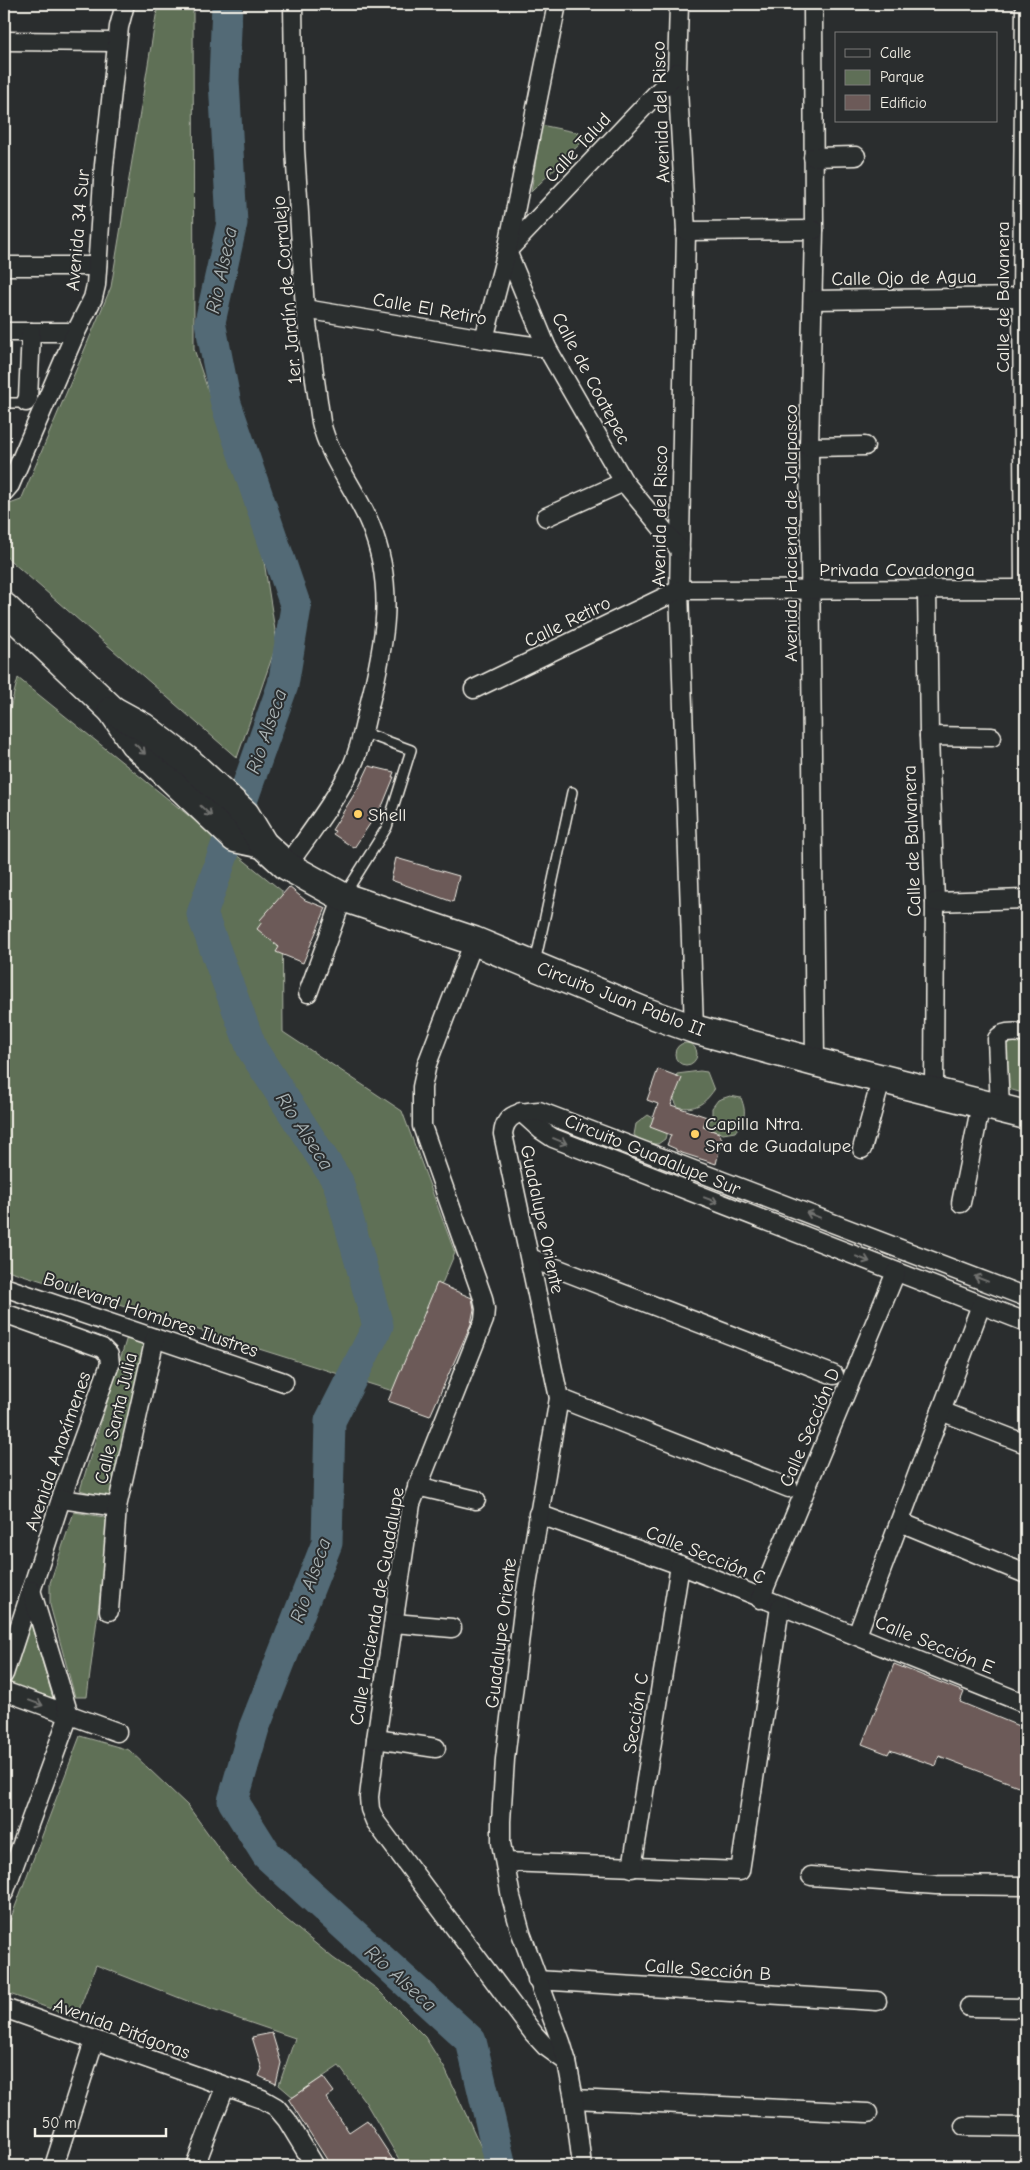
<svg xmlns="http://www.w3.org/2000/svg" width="1030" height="2170" font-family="'Comic Neue',sans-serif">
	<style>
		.green { fill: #5f6f57; stroke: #aab0a0 }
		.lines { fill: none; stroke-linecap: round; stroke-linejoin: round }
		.river { stroke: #526a76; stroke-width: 31 }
		.building { fill: #6c5a58; stroke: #f4f1e8 }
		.lane-casing { stroke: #f4f1e8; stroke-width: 12 }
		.street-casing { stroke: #f4f1e8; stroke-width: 21 }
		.primary-casing { stroke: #f4f1e8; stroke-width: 31 }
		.lane { stroke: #2a2d2e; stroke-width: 9 }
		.street { stroke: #2a2d2e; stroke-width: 18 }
		.primary { stroke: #2a2d2e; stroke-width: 28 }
		.oneway { stroke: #71726f }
		.poi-dot { fill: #ffd166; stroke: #2a2d2e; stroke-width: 2 }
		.labels { text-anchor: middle; stroke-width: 4; stroke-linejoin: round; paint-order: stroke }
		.street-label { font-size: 19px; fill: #f4f1e8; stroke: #2a2d2e }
		.poi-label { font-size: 19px; fill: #f4f1e8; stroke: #2a2d2e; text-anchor: start }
		.water-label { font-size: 20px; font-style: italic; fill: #abb4b5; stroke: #2a2d2e }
	</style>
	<rect width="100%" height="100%" fill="#2a2d2e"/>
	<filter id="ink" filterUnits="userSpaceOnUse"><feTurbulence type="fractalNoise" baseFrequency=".02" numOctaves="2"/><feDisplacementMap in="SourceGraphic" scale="10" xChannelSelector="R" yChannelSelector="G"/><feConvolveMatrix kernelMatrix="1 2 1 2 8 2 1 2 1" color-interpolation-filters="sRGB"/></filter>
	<g filter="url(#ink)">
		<g class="green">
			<polygon points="158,4 193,4 194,349 262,549 277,643 237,758 4,555 4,506 21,500 111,287"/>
			<polygon points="541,125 589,135 531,192"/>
			<polygon points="18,678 282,891 283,1032 402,1111 455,1253 396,1392 4,1269 4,731"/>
			<polygon points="1026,1036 1026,1094 1002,1087 1002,1037"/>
			<circle cx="686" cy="1054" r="11"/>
			<path d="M700,1071L707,1072L714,1090C704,1104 696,1110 678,1107L669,1090L677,1074Z"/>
			<path d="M730,1096L741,1098C747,1114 745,1118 735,1132L723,1134L718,1131L717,1132L679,1117L682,1109L712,1120V1108L718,1100Z"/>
			<polygon points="648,1115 658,1121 667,1131 665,1139 658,1144 645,1144 634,1135 636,1124"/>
			<polygon points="127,1337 144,1344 110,1499 80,1490"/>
			<polygon points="74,1512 110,1518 87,1697 75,1697 50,1605 50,1583"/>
			<polygon points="29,1617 53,1698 10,1684"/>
			<polygon points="80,1736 129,1750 188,1806 231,1865 276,1911 333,1958 377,1989 425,2037 445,2069 487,2160 466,2166 403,2166 366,2103 339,2066 293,2097 279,2085 295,2038 195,2004 96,1965 76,2018 4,1992 4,1936"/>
		</g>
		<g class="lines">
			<polyline class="river" points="227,4 224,80 232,223 210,322 226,404 296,607 283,685 202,914 252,1049 338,1182 378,1326 330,1421 327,1543 254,1728 233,1801 267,1855 471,2041 501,2166"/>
		</g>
		<g class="building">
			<polygon points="369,766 394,772 392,777 394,777 383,804 354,848 333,834 335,831 332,830 360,785"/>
			<polygon points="396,858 459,876 453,902 391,880"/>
			<polygon points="289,887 305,900 326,908 303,963 276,952 279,947 257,929 262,922 260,920"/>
			<polygon points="658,1069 682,1078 671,1105 707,1117 703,1127 719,1133 722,1139 716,1164 676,1151 676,1149 667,1145 671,1135 650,1127 658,1104 647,1100"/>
			<polygon points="437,1283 472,1298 474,1309 471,1324 430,1416 388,1401"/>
			<polygon points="894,1664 964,1692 960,1702 1026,1729 1026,1789 939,1756 936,1766 890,1750 888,1754 862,1744"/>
			<polygon points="272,2033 281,2063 276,2084 259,2076 262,2069 252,2037"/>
			<polygon points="323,2077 334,2092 326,2098 349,2132 367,2120 397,2166 331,2166 289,2100"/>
		</g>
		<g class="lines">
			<defs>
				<g id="lane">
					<polyline points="4,403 20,403 26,402"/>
					<polyline points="345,894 387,827 411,750 362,732"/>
					<polyline points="535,963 572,792"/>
				</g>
				<g id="street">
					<polyline points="679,4 677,72 686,231 679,590 694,1029"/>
					<polyline points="813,4 814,230 809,447 815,1062"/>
					<polyline points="4,41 117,42"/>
					<polyline points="813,157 856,156"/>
					<polyline points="686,231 814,230"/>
					<polyline points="508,250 677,72"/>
					<polyline points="507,251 547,348 624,482 680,550"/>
					<polyline points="4,266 97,266"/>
					<polyline points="813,300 1026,297"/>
					<polyline points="305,309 484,339 547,348"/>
					<polyline points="4,332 76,332"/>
					<polyline points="484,339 507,251 557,4"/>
					<polyline points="26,402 28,398 31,332"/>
					<polyline points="809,447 865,446"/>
					<polyline points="4,492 10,485 76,332 93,298 96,285 104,165 119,27 125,4"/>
					<polyline points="546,517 624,482"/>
					<polyline points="1024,589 1022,296 1025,4"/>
					<polyline points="927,590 929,736 935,902 934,1091"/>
					<polyline points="474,689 679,590 1026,589"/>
					<polyline points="929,736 992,737"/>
					<path d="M287,866C310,833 336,800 353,764C361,746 364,725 369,706C385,643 396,587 370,524C356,490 329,458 321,422L305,309L295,149L293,4"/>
					<polyline points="935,902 1026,899"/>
					<polyline points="474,941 427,1064 422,1087 422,1126 483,1298 485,1309 484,1320 411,1504 376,1739 369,1797 370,1809 375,1821 534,2034 545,2046 567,2062"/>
					<polyline points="308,993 343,897"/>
					<path d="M1000,1108L997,1039C1003,1030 1017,1033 1026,1033"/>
					<polyline points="521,1112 541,1130 553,1138 1026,1322"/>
					<polyline points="862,1149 882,1077"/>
					<polyline points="961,1203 981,1104"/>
					<polyline points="530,1258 834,1375"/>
					<polyline points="4,1287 284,1382"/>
					<polyline points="4,1313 102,1348 109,1355 110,1364 61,1499 4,1674"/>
					<polyline points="559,1398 789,1488"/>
					<polyline points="941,1411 1026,1444"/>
					<polyline points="417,1486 476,1500"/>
					<polyline points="61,1499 117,1507"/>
					<polyline points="538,1514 680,1565 1026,1704"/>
					<polyline points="900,1522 1026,1574"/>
					<polyline points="760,1599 896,1272"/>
					<polyline points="109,1611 117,1507 155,1338"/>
					<polyline points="394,1623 452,1628"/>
					<polyline points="857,1635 981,1305"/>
					<polyline points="4,1691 117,1732"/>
					<polyline points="376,1739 436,1748"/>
					<polyline points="505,1862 740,1871 780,1607"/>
					<polyline points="632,1868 680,1565"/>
					<polyline points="811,1876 936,1885 1026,1886"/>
					<polyline points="4,1893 69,1715 31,1590"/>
					<polyline points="537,1980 877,2001"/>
					<polyline points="969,2007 1026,2008"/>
					<polyline points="4,2008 262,2099 276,2107 287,2120 315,2166"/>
					<polyline points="574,2099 868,2113"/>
					<polyline points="964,2126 1026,2127"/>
					<polyline points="54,2166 94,2041"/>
					<polyline points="195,2166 225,2087"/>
					<path d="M582,2166L574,2099L567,2062L561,2042L521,1933L511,1897L501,1843V1821L505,1759L524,1603L559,1398L503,1134C505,1113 521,1112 539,1111L1026,1297"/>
				</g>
				<g id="primary">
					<polyline points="4,607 112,710 134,743 235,838 263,844"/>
					<polyline points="112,710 143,727 189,762 245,814 263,844 287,866 343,897 474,941 643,1011 694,1029 815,1062 1026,1115"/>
				</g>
			</defs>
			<use href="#lane" class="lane-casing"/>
			<use href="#street" class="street-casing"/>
			<use href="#primary" class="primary-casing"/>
			<use href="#lane" class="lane"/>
			<use href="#street" class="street"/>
			<use href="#primary" class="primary"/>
		</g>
		<defs><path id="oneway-shaft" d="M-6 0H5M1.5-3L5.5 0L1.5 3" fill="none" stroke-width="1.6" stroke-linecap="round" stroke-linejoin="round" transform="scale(1.25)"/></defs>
		<g class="oneway">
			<use href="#oneway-shaft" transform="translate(140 749) rotate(44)"/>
			<use href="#oneway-shaft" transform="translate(206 811) rotate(43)"/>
			<use href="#oneway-shaft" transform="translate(560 1141) rotate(22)"/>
			<use href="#oneway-shaft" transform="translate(711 1200) rotate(21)"/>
			<use href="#oneway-shaft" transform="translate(813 1215) rotate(-159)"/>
			<use href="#oneway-shaft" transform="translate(863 1259) rotate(21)"/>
			<use href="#oneway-shaft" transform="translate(981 1279) rotate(-159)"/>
			<use href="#oneway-shaft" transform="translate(36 1703) rotate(20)"/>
		</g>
	</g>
	<g class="poi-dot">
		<circle cx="358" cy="814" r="5"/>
		<circle cx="695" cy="1134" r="5"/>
	</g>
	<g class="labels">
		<g class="street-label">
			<text transform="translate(660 112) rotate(-92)" y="7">Avenida del Risco</text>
			<text transform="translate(577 147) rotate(-47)" y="7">Calle Talud</text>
			<text transform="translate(77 230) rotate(-85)" y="7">Avenida 34 Sur</text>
			<text transform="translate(904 277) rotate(-1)" y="7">Calle Ojo de Agua</text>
			<text transform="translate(286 290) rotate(-95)" y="7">1er. Jardín de Corralejo</text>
			<text transform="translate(1002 297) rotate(-90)" y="7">Calle de Balvanera</text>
			<text transform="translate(430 308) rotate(10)" y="7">Calle El Retiro</text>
			<text transform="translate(592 378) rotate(62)" y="7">Calle de Coatepec</text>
			<text transform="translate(659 516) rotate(-89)" y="7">Avenida del Risco</text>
			<text transform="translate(790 533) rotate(-90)" y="7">Avenida Hacienda de Jalapasco</text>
			<text x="897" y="576">Privada Covadonga</text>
			<text transform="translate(567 621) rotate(-26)" y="7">Calle Retiro</text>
			<text transform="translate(911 841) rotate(-92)" y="7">Calle de Balvanera</text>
			<text transform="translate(621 998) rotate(21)" y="7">Circuito Juan Pablo II</text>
			<text transform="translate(653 1154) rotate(22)" y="7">Circuito Guadalupe Sur</text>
			<text transform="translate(543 1219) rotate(78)" y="7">Guadalupe Oriente</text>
			<text transform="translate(151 1314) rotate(19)" y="7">Boulevard Hombres Ilustres</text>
			<text transform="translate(115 1418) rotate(-77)" y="7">Calle Santa Julia</text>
			<text transform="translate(809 1427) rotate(-67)" y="7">Calle Sección D</text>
			<text transform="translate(57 1451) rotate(-71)" y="7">Avenida Anaxímenes</text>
			<text transform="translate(706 1554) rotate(22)" y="7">Calle Sección C</text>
			<text transform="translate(376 1606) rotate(-80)" y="7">Calle Hacienda de Guadalupe</text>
			<text transform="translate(500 1633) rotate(-83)" y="7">Guadalupe Oriente</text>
			<text transform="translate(935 1644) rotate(22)" y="7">Calle Sección E</text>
			<text transform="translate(635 1713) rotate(-81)" y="7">Sección C</text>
			<text transform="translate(708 1969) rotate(4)" y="7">Calle Sección B</text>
			<text transform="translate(122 2028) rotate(20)" y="7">Avenida Pitágoras</text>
		</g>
		<g class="poi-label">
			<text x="368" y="821">Shell</text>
			<text x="705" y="1130">Capilla Ntra.<tspan x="705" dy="22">Sra de Guadalupe</tspan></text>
		</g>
		<g class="water-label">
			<text transform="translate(221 270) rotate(-78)" y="7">Rio Alseca</text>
			<text transform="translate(266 731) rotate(-71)" y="7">Rio Alseca</text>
			<text transform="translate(305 1131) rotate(57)" y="7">Rio Alseca</text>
			<text transform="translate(310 1580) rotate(-71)" y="7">Rio Alseca</text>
			<text transform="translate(401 1978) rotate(42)" y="7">Rio Alseca</text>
		</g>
	</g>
	<rect width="1030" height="2170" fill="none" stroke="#2a2d2e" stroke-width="20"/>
	<rect x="10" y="10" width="1010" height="2150" fill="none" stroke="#f4f1e8" stroke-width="2" filter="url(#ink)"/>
	<rect x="835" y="32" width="162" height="90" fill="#2a2d2e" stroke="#7b7b78"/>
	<rect x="845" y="49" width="25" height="8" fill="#2a2d2e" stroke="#7b7b78"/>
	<text x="880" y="58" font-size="15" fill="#f4f1e8">Calle</text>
	<rect x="845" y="70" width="25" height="15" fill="#5f6f57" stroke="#7b7b78"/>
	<text x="880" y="82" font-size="15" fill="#f4f1e8">Parque</text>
	<rect x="845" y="95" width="25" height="15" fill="#6c5a58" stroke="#7b7b78"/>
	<text x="880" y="108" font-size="15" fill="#f4f1e8">Edificio</text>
	<path d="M35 2128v8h131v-8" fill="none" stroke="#f4f1e8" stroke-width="2.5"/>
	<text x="42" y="2128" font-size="15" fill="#f4f1e8" stroke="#2a2d2e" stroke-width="4" paint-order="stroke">50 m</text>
</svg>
